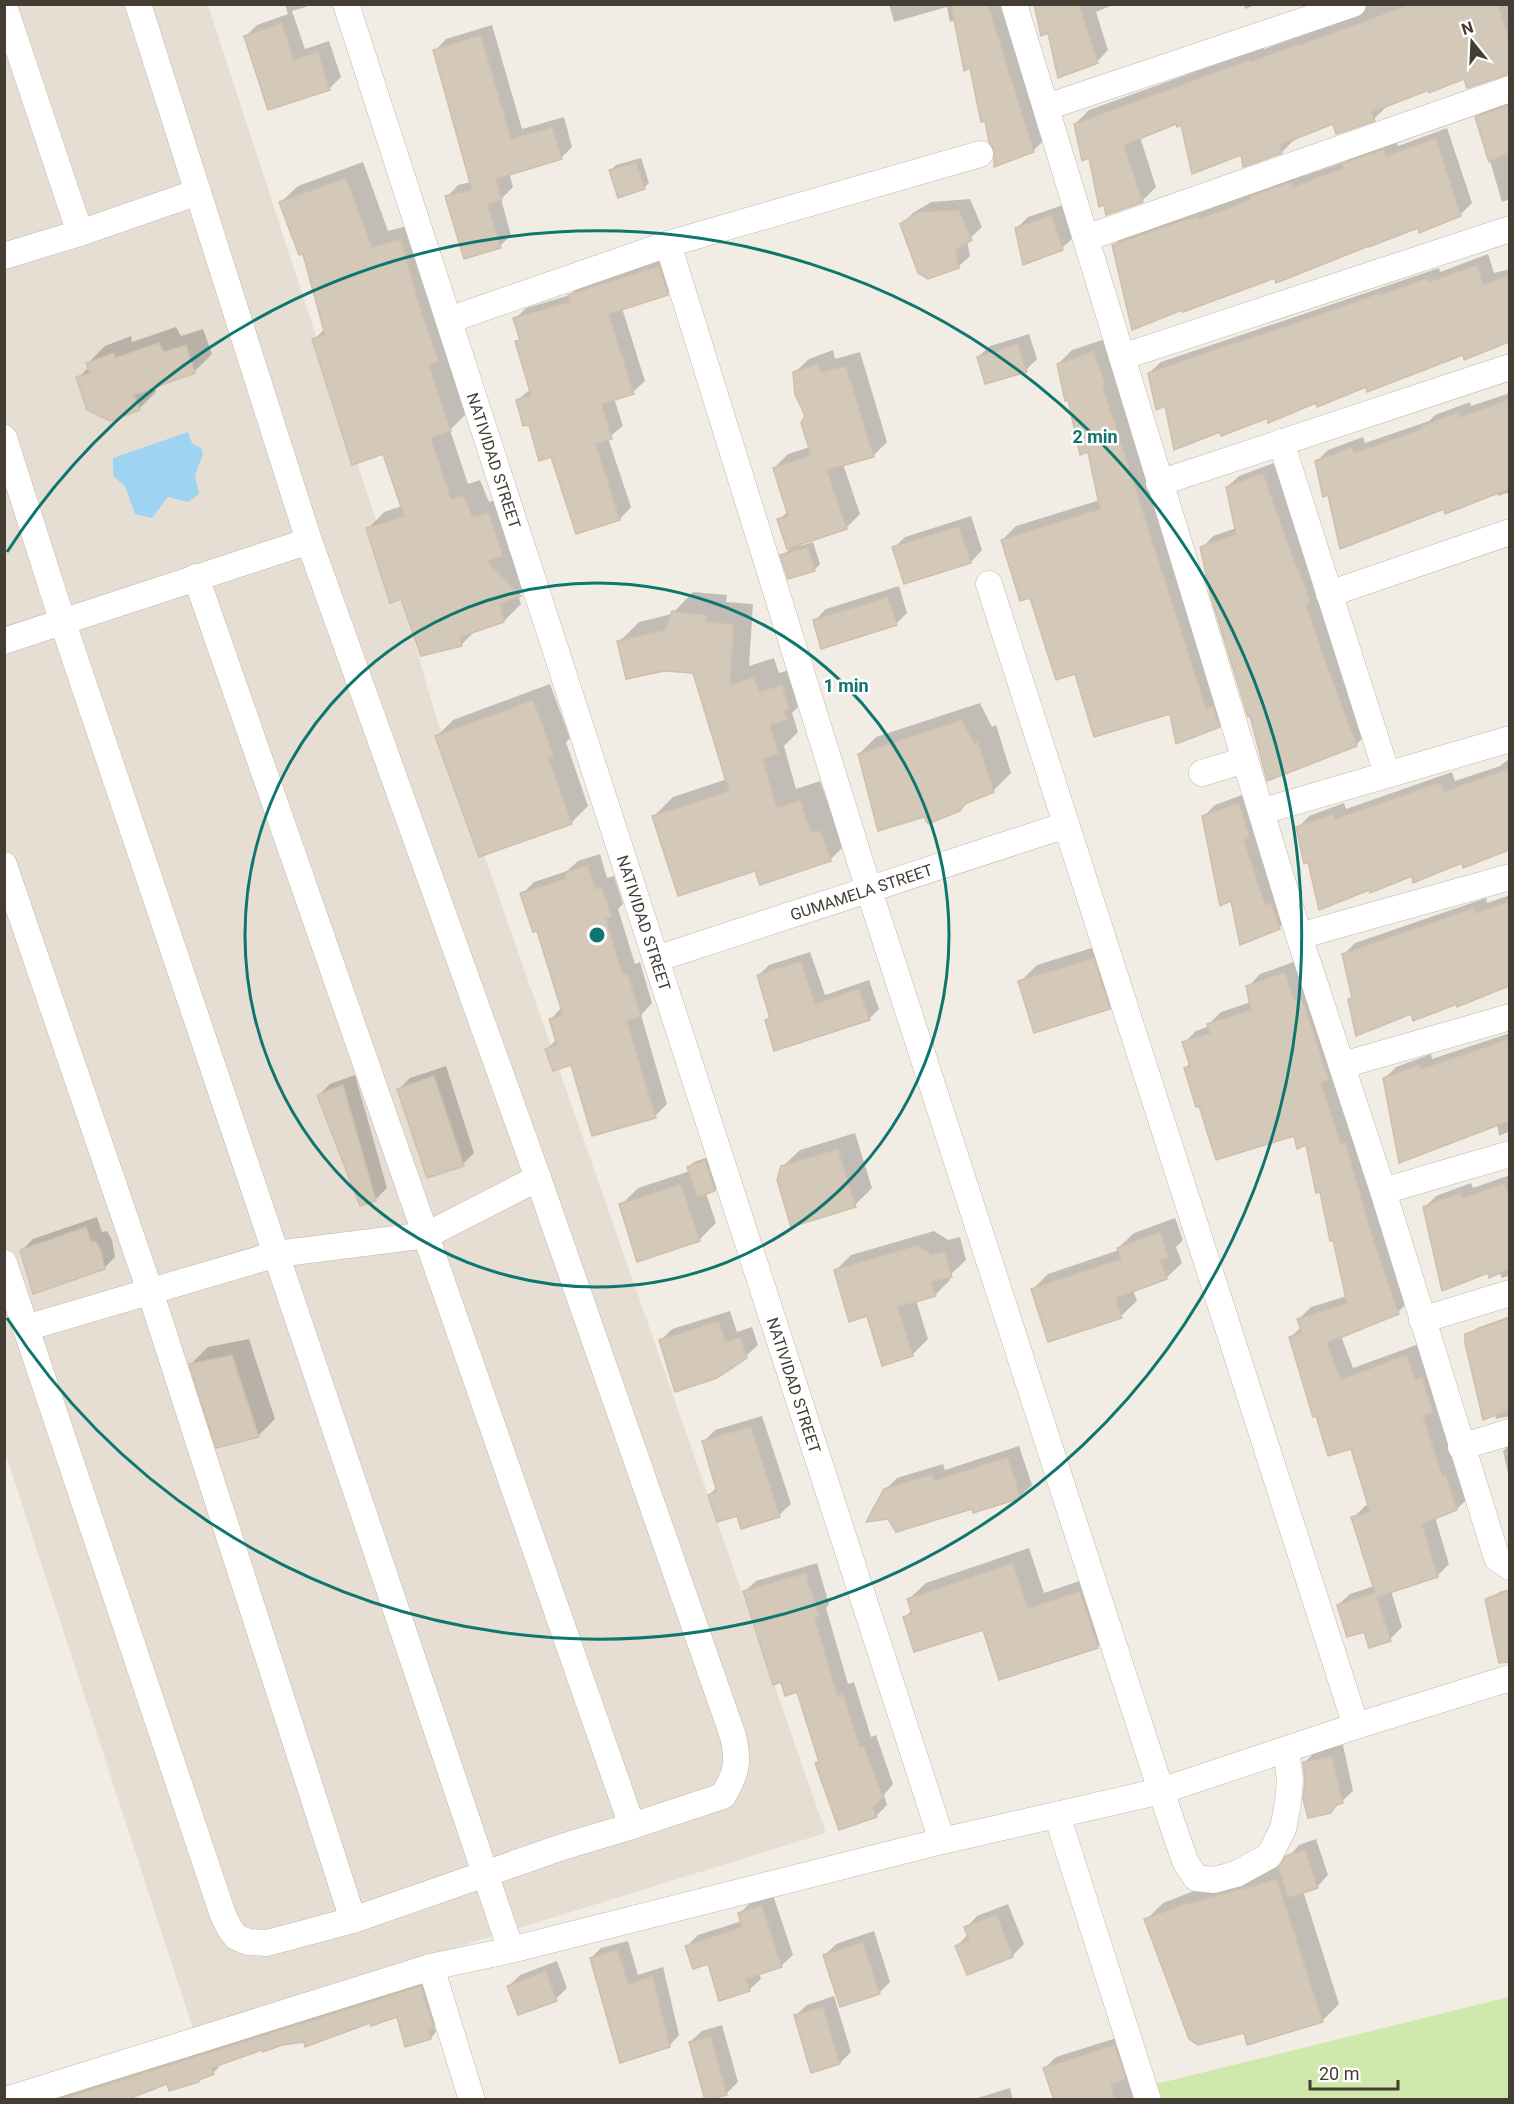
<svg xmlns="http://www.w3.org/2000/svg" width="1514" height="2104" font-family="Roboto,sans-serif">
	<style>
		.residential { fill: #e6ded2 }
		.green { fill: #d0e8ab }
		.water { fill: #9ed4f1 }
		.shadow { fill: #0003 }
		.building { fill: #d4c8b9; stroke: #cfbfac; stroke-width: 1.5 }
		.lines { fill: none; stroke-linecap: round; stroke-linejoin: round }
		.minor-casing { stroke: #c1b7a9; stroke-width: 27 }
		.minor { stroke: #fff; stroke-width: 26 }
		.ring { fill: none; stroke: #0f766e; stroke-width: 3 }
		.labels { text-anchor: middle; stroke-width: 5; stroke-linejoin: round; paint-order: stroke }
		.street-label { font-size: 16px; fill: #443d34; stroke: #fff }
		.centre { fill: #0f766e; stroke: #fff; stroke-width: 3 }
		.ring-label { font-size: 18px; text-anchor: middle; font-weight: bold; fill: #0f766e; stroke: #fff; stroke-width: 5; stroke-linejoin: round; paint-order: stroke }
	</style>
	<rect width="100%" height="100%" fill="#f2ede4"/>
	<polygon class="residential" points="4,5 208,5 408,618 436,717 826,1833 193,2029 5,1452"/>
	<polygon class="green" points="1509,1997 1509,2099 1138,2100 1144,2087"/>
	<polygon class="water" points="188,432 192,443 201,448 203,454 195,475 199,494 188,502 168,497 152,518 135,514 125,486 113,476 113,458"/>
	<g class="shadow">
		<polygon points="285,4 315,4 292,11 305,49 329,41 341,77 330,88 269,108 246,36 257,25 288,14"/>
		<polygon points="889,4 1000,4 1011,38 1013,37 1045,139 1034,150 996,165 996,150 971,66 955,20 950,22 947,7 894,22"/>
		<polygon points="1036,4 1115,4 1096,12 1108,50 1097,62 1049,31"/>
		<polygon points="1244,4 1257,4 1245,9"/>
		<polygon points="1369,4 1510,4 1510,73 1465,77 1430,88 1388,105 1374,119 1335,122 1296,138 1282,152 1242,153 1177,122 1140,137 1156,187 1142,201 1090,156 1075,124 1089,110 1263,47 1264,49 1354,17"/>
		<polygon points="492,25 522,129 564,117 572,147 561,158 509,173 513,187 501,199 511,235 500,246 447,197 458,185 471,182 435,51 446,39"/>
		<polygon points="1510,99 1510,199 1502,202 1477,117 1488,106"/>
		<polygon points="1447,128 1472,203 1460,215 1420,226 1276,276 1114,245 1125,234 1208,206 1209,209 1303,171 1304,176 1347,161 1355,153 1395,139 1398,146"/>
		<polygon points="641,158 649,183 644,188 610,171 616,165"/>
		<polygon points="363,162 388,231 418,223 467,413 450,430 468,484 480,480 489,502 506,497 519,538 508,549 537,578 518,595 521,604 504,621 476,630 461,645 402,597 368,529 384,512 402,506 384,452 314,340 325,328 304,252 281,202 298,186"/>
		<polygon points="970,199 982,227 967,241 970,256 958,267 902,224 913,213 931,202"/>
		<polygon points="1063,205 1074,237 1062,248 1016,229 1028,217"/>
		<polygon points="1488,254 1494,273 1510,269 1510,342 1465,358 1464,353 1317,401 1221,430 1166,404 1149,373 1161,362 1439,268 1440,272"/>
		<polygon points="670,256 678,283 667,294 622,308 645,381 633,392 614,398 623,426 608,438 631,507 620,519 552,455 530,423 517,400 531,389 517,341 521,338 515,319 526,308 570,295 581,284"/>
		<polygon points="176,327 181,336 203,329 212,354 195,371 154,386 156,392 139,409 78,378 89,367 88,363 105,346 131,336 132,342"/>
		<polygon points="1029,334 1037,359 1026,370 978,357 990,346"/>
		<polygon points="1108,338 1233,712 1219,726 1171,713 1076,672 1002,540 1016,526 1100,500 1089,450 1058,364 1072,350"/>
		<polygon points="833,350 835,359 860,352 887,442 873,456 843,464 860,514 846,528 799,544 800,546 813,542 820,564 814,570 782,555 789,550 779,520 788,511 774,468 788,454 810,447 807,417 794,373 809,359"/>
		<polygon points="1510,393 1510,492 1498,496 1497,492 1445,507 1329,493 1317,461 1328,450 1363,437 1365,443 1429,421 1435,415 1470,402 1471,406"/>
		<polygon points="1274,463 1367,733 1356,745 1202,548 1213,536 1236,528 1227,487 1239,476"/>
		<polygon points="971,516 982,550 971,562 905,583 894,548 905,537"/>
		<polygon points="899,586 907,613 896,624 814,621 826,609"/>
		<polygon points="693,592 727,595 726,602 753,604 749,666 774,658 779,673 802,666 806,699 792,713 798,732 784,746 796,789 820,781 831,811 841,812 850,840 830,860 756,869 653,817 673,797 727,779 694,672 619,642 639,622 672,614"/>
		<polygon points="550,684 570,738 566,742 588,806 571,823 436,737 453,720"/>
		<polygon points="980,703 992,727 996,725 1011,773 994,790 969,800 959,810 924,815 859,754 876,737"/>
		<polygon points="1510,758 1510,854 1508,849 1370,888 1310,860 1298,828 1309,816 1344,803 1346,809 1452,772 1455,781 1500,766"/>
		<polygon points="1250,792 1290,917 1279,928 1232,899 1203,817 1215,805"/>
		<polygon points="600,854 607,878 614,876 623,904 618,909 635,964 640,962 652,1003 641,1015 667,1104 655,1116 547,1049 557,1039 551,1019 562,1007 538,929 522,894 534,882 567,871 578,861"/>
		<polygon points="1510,895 1510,996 1507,985 1458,1002 1412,1012 1350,999 1353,996 1344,954 1355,943 1486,898 1487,903"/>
		<polygon points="1111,942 1126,991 1109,1008 1020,982 1037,965"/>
		<polygon points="810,952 825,995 869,980 879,1009 869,1019 766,1020 771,1015 759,975 769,965"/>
		<polygon points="1296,961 1410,1300 1398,1312 1341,1336 1353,1368 1419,1344 1444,1399 1436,1407 1455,1466 1458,1464 1469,1497 1457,1509 1435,1517 1449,1564 1437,1576 1391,1591 1402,1627 1390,1639 1365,1630 1338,1605 1350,1594 1374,1586 1353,1518 1365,1506 1369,1504 1352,1447 1291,1337 1301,1327 1299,1319 1311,1307 1347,1296 1321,1190 1307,1143 1295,1134 1200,1104 1185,1068 1190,1063 1184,1043 1196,1031 1210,1026 1209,1024 1221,1012 1251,1002 1248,987 1260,974"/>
		<polygon points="1510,1033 1510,1131 1499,1136 1497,1124 1385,1078 1396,1067 1431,1054 1432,1059"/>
		<polygon points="446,1066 474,1153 463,1164 399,1089 410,1078"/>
		<polygon points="355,1075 387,1188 375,1200 319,1095 330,1084"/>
		<polygon points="855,1133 872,1188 855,1205 782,1167 800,1150"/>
		<polygon points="711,1156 720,1185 715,1190 706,1193 716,1223 699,1240 621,1205 638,1188 690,1171 688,1167 694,1162"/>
		<polygon points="1510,1175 1510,1275 1502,1278 1499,1272 1489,1271 1425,1207 1436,1196 1471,1183 1473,1188"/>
		<polygon points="97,1217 102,1232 107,1231 112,1240 115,1257 104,1268 22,1250 33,1239"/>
		<polygon points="1175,1218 1183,1240 1176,1247 1182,1263 1166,1278 1133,1290 1137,1301 1121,1316 1049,1340 1033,1289 1048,1274 1119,1250 1118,1248 1134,1233"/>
		<polygon points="934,1231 948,1240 960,1237 966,1260 949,1276 950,1280 935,1295 916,1300 928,1339 913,1354 883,1364 868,1315 836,1270 851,1255"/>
		<polygon points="730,1311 737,1332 752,1327 758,1345 746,1356 661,1340 672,1329"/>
		<polygon points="1510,1316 1510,1416 1496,1419 1465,1339 1477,1328"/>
		<polygon points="249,1339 275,1419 258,1436 191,1364 208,1347"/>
		<polygon points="762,1416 791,1504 779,1515 742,1527 738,1514 709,1495 717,1487 704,1441 715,1430"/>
		<polygon points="1510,1444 1510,1483 1503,1451"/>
		<polygon points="1019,1446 1032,1485 1020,1496 885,1490 897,1478 943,1464 945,1470"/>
		<polygon points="1029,1548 1044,1593 1097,1575 1114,1630 1098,1646 1000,1678 984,1628 905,1617 912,1610 909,1599 926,1583"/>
		<polygon points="817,1563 829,1604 826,1608 848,1684 854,1682 871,1737 876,1735 893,1784 884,1795 887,1805 876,1816 817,1763 820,1760 798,1690 744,1592 756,1581"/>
		<polygon points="1510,1589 1510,1628 1494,1634 1488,1604 1499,1592"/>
		<polygon points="1343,1745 1353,1791 1331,1811 1306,1781 1304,1763 1316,1751"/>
		<polygon points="1316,1839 1328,1875 1317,1887 1303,1891 1339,2004 1322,2021 1245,2031 1146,1920 1163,1903 1204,1887 1281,1866 1299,1845"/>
		<polygon points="773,1895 793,1955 781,1966 759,1973 761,1979 749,1990 687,1946 698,1935 742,1921 739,1914 751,1902"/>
		<polygon points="1008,1904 1024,1944 1013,1955 967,1973 957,1946 968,1934 966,1928 977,1916"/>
		<polygon points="874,1931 890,1982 879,1993 825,1955 836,1944"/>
		<polygon points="628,1941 638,1975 663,1967 679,2035 669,2046 591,1958 601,1948"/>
		<polygon points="557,1961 567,1988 556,1999 509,1986 520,1975"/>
		<polygon points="427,1981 439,2021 434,2026 436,2032 431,2038 398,2015 371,2021 305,2041 263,2048 217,2064 219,2067 213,2073 168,2082 120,2100 48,2100"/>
		<polygon points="834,1996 851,2052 840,2063 795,2016 807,2005"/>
		<polygon points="722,2025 738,2082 727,2093 706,2099 690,2042 702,2031"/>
		<polygon points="1126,2035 1137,2100 1055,2100 1045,2068 1056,2057"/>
		<polygon points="1010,2088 1013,2100 971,2100"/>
	</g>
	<g class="building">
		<polygon points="951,4 988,4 1034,152 994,167 994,150 989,142 985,121 981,122 970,68 964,71"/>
		<polygon points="1034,4 1079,4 1098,63 1058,78 1048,33 1041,36"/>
		<polygon points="1411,4 1498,4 1509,40 1509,74 1467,88 1464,79 1429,93 1429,90 1372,112 1375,121 1336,134 1333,124 1280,145 1282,153 1243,167 1241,155 1192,174 1181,125 1177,127 1176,124 1124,145 1143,202 1106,215 1104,205 1099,207 1089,158 1082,161 1074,124 1249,60 1250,62 1299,44 1300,45"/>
		<polygon points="282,23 294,60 318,51 330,90 268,110 244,36"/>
		<polygon points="481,35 511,139 553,127 562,159 496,179 502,200 488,204 501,248 464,259 445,196 472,190 433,50"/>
		<polygon points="1509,105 1509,153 1489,162 1475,117"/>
		<polygon points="1436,138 1461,216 1419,233 1418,228 1369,247 1369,246 1276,283 1275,278 1183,312 1182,310 1132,330 1112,245 1197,216 1198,219 1250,200 1250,196 1292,182 1293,187 1343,168 1342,164 1384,149 1386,156"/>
		<polygon points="636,162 645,189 618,198 609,170"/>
		<polygon points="346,178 372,247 401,239 419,304 439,362 429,365 451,431 431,438 451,499 463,495 473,517 489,513 503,556 487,561 521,596 500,604 504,622 460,637 462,646 421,656 401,599 390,603 366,528 404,516 383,454 352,465 312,339 325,335 303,254 299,255 279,202"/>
		<polygon points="959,210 972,240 956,250 959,268 928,279 918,273 900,224 918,212"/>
		<polygon points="1052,215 1063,250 1023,265 1015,228"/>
		<polygon points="1477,265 1483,284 1509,276 1509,342 1464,360 1463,355 1367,392 1366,387 1317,407 1316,403 1268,423 1268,418 1221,436 1220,432 1174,450 1165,406 1156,410 1148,373 1239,341 1239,342 1285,326 1285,327 1380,293 1381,295 1427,278 1429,282"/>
		<polygon points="659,266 668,295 609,314 634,394 602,404 612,439 596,444 620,520 576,534 551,457 539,461 529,425 523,426 516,400 531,395 515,341 520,340 513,318 570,302 568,295"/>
		<polygon points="159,343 164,352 186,345 195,373 134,395 140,410 110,421 87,410 76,377 90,373 86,363 114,353 115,358"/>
		<polygon points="1018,344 1027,372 985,384 977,357"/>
		<polygon points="1094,351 1105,385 1103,387 1206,708 1213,706 1220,727 1176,744 1170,714 1094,737 1075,674 1056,680 1030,598 1020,601 1001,540 1100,509 1088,452 1080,455 1068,400 1065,401 1057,364"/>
		<polygon points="818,364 821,372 846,366 874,457 827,470 847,529 787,549 777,519 788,516 773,468 811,455 801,423 805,416 795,394 793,372"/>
		<polygon points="1509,399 1509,489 1445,514 1444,509 1340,549 1328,495 1323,497 1315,461 1352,447 1354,453 1422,429 1422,426 1459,412 1460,417"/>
		<polygon points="1263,473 1297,569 1299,568 1310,602 1306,604 1326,663 1357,746 1267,781 1250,716 1248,717 1211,597 1200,547 1236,534 1226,487"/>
		<polygon points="959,526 971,563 904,584 892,547"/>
		<polygon points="808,547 815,571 788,579 780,555"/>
		<polygon points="888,597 897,625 821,649 813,620"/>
		<polygon points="672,611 707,615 707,622 734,624 730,685 754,677 759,692 782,685 790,710 784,711 787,720 770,725 779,754 763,759 777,808 800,800 811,831 821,831 831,861 760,885 755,871 678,896 652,816 729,791 693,673 664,671 626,679 617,641 665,630"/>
		<polygon points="533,700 554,756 549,758 572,824 479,857 435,736"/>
		<polygon points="962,720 974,743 978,741 994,792 965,804 960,811 928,824 924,817 878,831 858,754"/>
		<polygon points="1509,768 1509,850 1463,868 1462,863 1413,883 1412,876 1370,893 1369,890 1319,910 1308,862 1304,864 1296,827 1333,814 1335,819 1441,782 1444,792"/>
		<polygon points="1239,803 1250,837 1244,840 1265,905 1271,902 1280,929 1240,945 1231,901 1220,906 1202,816"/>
		<polygon points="588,865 595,889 602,887 612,917 606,919 623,975 628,974 641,1016 627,1021 656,1118 592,1136 571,1065 553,1071 545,1049 557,1045 549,1019 563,1015 537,931 533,932 520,893 566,879 564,873"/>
		<polygon points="1509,901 1509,986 1457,1007 1457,1004 1413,1021 1411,1014 1356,1036 1348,999 1352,998 1342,954 1474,908 1476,913"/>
		<polygon points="1094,958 1110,1009 1034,1033 1018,981"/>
		<polygon points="801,961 815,1004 859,989 870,1020 774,1051 765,1020 770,1018 757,975"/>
		<polygon points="1285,972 1294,1001 1302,998 1329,1080 1321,1083 1341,1144 1346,1143 1369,1226 1399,1314 1327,1343 1341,1379 1407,1355 1415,1380 1422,1377 1433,1412 1423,1416 1443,1477 1446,1475 1457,1510 1422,1524 1438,1577 1377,1597 1391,1641 1369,1648 1364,1632 1347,1637 1337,1605 1375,1593 1351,1517 1370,1512 1351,1449 1328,1456 1316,1416 1313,1417 1289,1337 1302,1333 1297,1319 1347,1303 1333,1240 1330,1241 1320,1192 1316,1193 1306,1145 1297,1149 1294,1136 1216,1160 1199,1106 1196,1107 1184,1068 1190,1066 1182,1042 1210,1033 1207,1024 1251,1010 1246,986"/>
		<polygon points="1509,1039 1509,1121 1399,1163 1383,1078 1420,1064 1421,1069"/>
		<polygon points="434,1076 464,1166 427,1178 397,1089"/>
		<polygon points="343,1085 376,1201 360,1206 317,1095"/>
		<polygon points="838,1149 856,1207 791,1227 777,1180 781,1166"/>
		<polygon points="705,1160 715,1191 697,1197 687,1167"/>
		<polygon points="1505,1183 1509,1196 1509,1269 1489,1278 1488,1273 1442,1291 1423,1207 1460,1193 1462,1198"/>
		<polygon points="681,1184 700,1241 637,1262 619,1204"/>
		<polygon points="86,1227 91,1242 96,1242 101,1251 105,1269 33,1294 20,1250"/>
		<polygon points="1160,1232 1169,1257 1160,1260 1167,1279 1116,1298 1122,1318 1048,1342 1031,1289 1121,1259 1117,1248"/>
		<polygon points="918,1245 932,1255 945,1251 952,1277 931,1282 936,1296 898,1307 913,1356 882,1366 867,1316 849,1322 834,1270"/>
		<polygon points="1509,1318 1509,1410 1483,1420 1465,1343 1465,1334"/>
		<polygon points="719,1321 726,1342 741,1337 747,1358 717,1378 675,1392 659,1340"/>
		<polygon points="232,1355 259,1437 216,1448 189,1364"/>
		<polygon points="751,1426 780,1517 741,1529 737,1516 717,1522 708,1495 717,1492 702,1441"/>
		<polygon points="1008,1457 1021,1498 973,1513 972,1509 896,1532 888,1519 866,1522 884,1489 932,1474 934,1481"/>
		<polygon points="1013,1563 1028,1608 1080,1591 1098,1648 999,1680 983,1630 914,1652 903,1617 912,1614 907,1599"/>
		<polygon points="806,1573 819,1617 815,1618 837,1695 843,1693 860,1747 864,1746 883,1797 873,1808 877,1817 839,1830 815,1763 819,1762 797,1692 785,1696 781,1682 773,1685 743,1591"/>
		<polygon points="1509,1590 1509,1662 1499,1663 1485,1599"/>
		<polygon points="1332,1756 1343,1803 1336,1805 1331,1813 1308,1818 1303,1799 1305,1781 1303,1762"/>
		<polygon points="1305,1849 1318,1888 1288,1898 1278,1867 1286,1856"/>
		<polygon points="1277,1879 1323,2022 1247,2045 1244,2033 1198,2045 1189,2039 1144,1919 1186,1904"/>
		<polygon points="762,1905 782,1967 746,1979 750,1991 719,2001 708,1964 693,1969 685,1946 742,1927 738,1913"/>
		<polygon points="997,1914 1013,1957 967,1975 955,1946 969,1940 964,1927"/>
		<polygon points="863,1942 880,1994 840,2007 823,1955"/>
		<polygon points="618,1950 628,1984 653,1976 670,2047 620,2063 590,1958"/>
		<polygon points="546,1971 557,2001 518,2015 507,1986"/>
		<polygon points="421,1986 434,2028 428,2030 431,2039 405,2047 397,2017 371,2026 370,2023 305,2047 304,2042 282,2045 263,2052 262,2050 211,2068 214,2074 199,2080 199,2082 169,2091 167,2084 126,2100 58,2100"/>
		<polygon points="823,2007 840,2064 811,2073 794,2015"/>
		<polygon points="711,2036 727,2095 705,2100 689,2042"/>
		<polygon points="1115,2045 1126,2079 1111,2085 1115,2100 1054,2100 1043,2068"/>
	</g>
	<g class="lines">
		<defs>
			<g id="minor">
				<path id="s1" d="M346,4L942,1841"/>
				<polyline points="1014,4 1299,936 1383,1191 1497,1558 1510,1567"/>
				<polyline points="4,6 80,233"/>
				<polyline points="1047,107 1353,4"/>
				<polyline points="1086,238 1510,89"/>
				<polyline points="668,244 869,890 1161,1791 1185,1861 1196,1878 1214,1880 1236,1874 1269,1856 1283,1829 1288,1803 1290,1780 1286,1750"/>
				<polyline points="4,256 80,233 198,192"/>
				<polyline points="449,320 668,244 980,154"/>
				<polyline points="1122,357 1510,229"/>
				<polyline points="4,438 63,623 511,1950"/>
				<polyline points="1281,442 1387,774"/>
				<polyline points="1159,483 1510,367"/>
				<polyline points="196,577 632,1826"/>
				<polyline points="989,584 1356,1726"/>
				<polyline points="1329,594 1510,532"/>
				<polyline points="4,641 309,541"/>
				<polyline points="1202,773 1245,760"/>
				<polyline points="1263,811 1510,739"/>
				<polyline points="4,865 150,1291 353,1920"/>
				<polyline points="1299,936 1510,877"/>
				<path id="s2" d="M656,959L1066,825"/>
				<polyline points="1343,1065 1510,1017"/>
				<polyline points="1383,1191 1510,1154"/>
				<path d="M4,1263L223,1915L230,1929L236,1937L248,1942L267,1943L353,1920L562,1847L632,1826L723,1796C737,1772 739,1763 733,1736L538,1178L309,541L138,4"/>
				<polyline points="1422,1320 1510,1293"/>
				<polyline points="26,1328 277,1254 427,1235 538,1178"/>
				<polyline points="1461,1447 1510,1432"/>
				<polyline points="1057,1815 1148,2100"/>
				<polyline points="431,1967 472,2100"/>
				<polyline points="6,2100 431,1967 511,1950 942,1841 1161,1791 1356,1726 1510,1678"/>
			</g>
		</defs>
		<use href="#minor" class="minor-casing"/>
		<use href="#minor" class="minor"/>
	</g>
	<g class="ring">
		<circle cx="597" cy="935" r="352"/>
		<path d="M7 552A704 704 0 1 1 7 1318"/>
	</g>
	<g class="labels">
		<g class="street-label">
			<text dy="6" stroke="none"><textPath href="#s1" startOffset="480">NATIVIDAD STREET</textPath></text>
			<text dy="6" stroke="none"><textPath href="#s2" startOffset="216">GUMAMELA STREET</textPath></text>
			<text dy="6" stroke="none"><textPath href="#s1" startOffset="966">NATIVIDAD STREET</textPath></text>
			<text dy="6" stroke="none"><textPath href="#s1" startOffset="1452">NATIVIDAD STREET</textPath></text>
		</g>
	</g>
	<circle cx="597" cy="935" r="9" class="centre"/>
	<g class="ring-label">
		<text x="1095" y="443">2 min</text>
		<text x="846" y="692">1 min</text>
	</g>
	<rect width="1514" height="2104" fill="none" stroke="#443d34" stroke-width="12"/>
	<g transform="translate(1472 42) rotate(342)" stroke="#ffffff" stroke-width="4.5" paint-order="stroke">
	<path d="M0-4.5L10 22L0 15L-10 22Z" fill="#443d34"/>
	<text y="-9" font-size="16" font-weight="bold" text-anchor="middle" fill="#443d34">N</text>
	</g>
	<path d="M1310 2080v9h88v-9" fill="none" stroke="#443d34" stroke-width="3"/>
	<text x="1319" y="2080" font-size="18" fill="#443d34" stroke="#ffffff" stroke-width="4.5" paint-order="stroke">20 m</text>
</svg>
